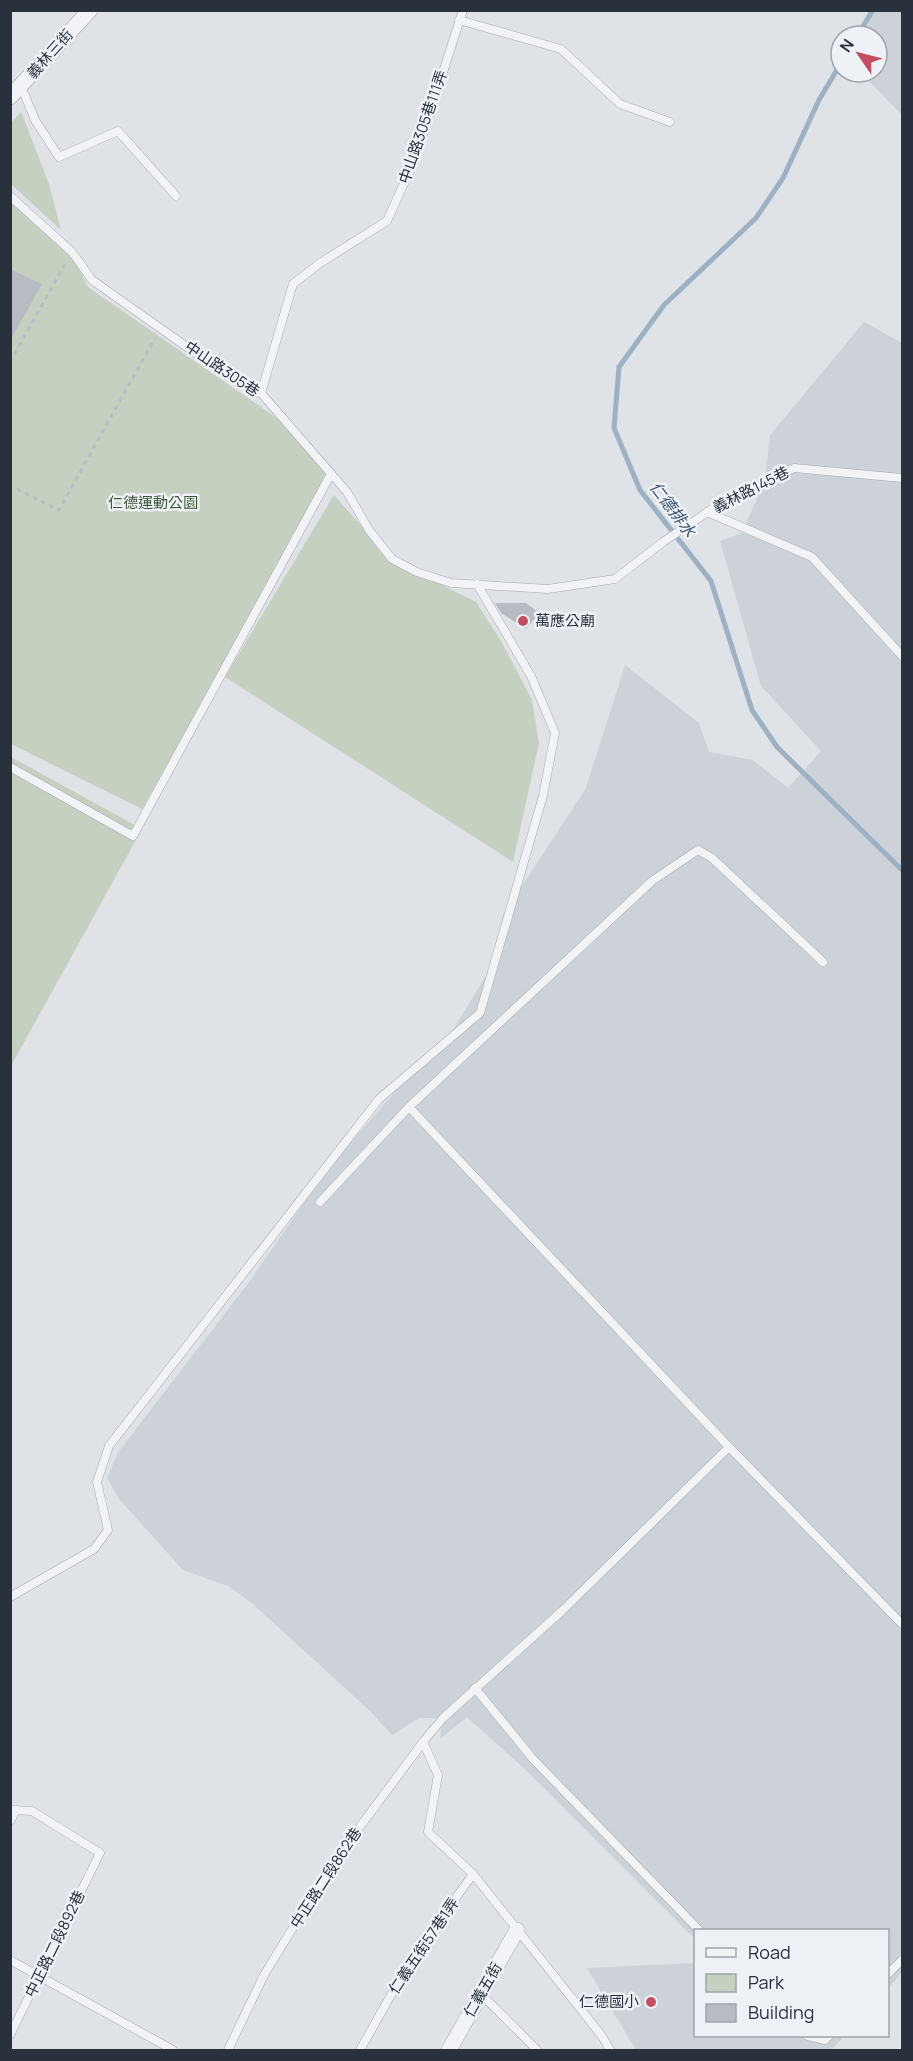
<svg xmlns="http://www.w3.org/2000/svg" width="913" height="2061" font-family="Manrope,'Noto Sans TC',sans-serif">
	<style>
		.built { fill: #cdd2d9 }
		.green { fill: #c5d0c1 }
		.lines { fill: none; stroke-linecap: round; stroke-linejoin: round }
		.stream { stroke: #9db1c4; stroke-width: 5 }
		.building { fill: #b7bcc3 }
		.service-casing { stroke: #a5a9b1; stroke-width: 9 }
		.minor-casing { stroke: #a5a9b1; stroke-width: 16 }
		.path { stroke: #b9bdc2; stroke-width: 3; stroke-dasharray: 4.5 4.5; stroke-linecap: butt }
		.service { stroke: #f1f3f6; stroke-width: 8 }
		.minor { stroke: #f1f3f6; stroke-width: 15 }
		.poi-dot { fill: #c34e62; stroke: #eef1f5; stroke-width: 2 }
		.labels { text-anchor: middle; stroke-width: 5; stroke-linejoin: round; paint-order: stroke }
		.street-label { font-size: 15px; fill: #29313d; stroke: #eef1f5 }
		.park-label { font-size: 15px; fill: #3f5738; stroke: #eef1f5 }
		.poi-label { font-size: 15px; fill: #29313d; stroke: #eef1f5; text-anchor: start }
		.water-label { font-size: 16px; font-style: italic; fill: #37516d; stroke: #eef1f5 }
	</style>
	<rect width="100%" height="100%" fill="#dfe2e7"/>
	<g class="built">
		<polygon points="868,11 902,11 902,115 868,80 868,72 877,72 877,36 868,36"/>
		<polygon points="864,322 902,343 902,1972 888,1989 888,1930 696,1930 695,1939 527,1771 467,1717 440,1739 443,1718 419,1718 392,1735 370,1711 253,1604 228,1586 183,1570 119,1499 107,1478 119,1451 249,1282 327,1170 407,1078 450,1035 493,964 503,915 586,788 625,665 699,723 709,752 753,760 788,788 821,751 761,686 720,541 742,533 765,480 770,435"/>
		<polygon points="695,1963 696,2036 844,2036 831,2050 636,2050 587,1968"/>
	</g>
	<g class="green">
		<polygon points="21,112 49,184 61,230 11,184 11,123"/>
		<polygon points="10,192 67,244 88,287 288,426 329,479 142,809 11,744"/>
		<polygon points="334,495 390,559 476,602 501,641 532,700 539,743 513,862 225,677"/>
		<polygon points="11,757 142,829 11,1066"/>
	</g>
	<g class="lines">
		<g class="stream">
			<polyline points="857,36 873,10"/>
			<polyline points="841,63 819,100 783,178 756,218 664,305 619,367 614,428 640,490 711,581 752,710 777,747 902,870"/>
		</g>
	</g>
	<g class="building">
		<polygon points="10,269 42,284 10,341"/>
		<polygon points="495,603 526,603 539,613 526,629 501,613"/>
	</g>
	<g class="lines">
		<defs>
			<g id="service">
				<polyline points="459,20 561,49 620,104 670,122"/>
				<polyline points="21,86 35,120 59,157 118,131 176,196"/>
				<polyline points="10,196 72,252 92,280 194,352 261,393 347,492 369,530 392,559 417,572 451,583 548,589 615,579 663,542 721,503 794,468 902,478"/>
				<polyline points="261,393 293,284 320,263 387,221 415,159 463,10"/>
				<polyline points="707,512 812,557 902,656"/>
				<polyline points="10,767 133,836 331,474"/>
				<polyline points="409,1107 729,1447 902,1624"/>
				<polyline points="320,1202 409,1107 652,881 698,850 712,858 823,962"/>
				<polyline points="10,1597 94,1549 108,1530 97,1482 109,1446 379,1099 480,1013 543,796 555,733 531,676 477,584"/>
				<polyline points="475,1688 533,1759 699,1930"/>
				<polyline points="423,1742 438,1775 428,1832 473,1874 602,2036 610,2050"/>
				<polyline points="10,1810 32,1811 100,1853 10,2035"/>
				<polyline points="10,1821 16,1810"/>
				<polyline points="10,1960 173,2050"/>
				<polyline points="888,1974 902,1960"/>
				<polyline points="481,1994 537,2050"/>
				<polyline points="808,2036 825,2040 829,2036"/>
				<polyline points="228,2050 264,1975 330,1867 423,1742 443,1718 563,1610 729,1447"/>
				<polyline points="360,2050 409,1963 473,1874"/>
			</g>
			<g id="minor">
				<polyline points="10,97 90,10"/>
				<polyline points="449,2050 517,1930"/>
			</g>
		</defs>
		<use href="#service" class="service-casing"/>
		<use href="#minor" class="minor-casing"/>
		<g class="path">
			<polyline points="10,362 65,264"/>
			<polyline points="17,489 59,510 155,338"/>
		</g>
		<use href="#service" class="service"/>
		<use href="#minor" class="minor"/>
	</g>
	<g class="poi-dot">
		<circle cx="523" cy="621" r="6"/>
		<circle cx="651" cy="2002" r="6"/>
	</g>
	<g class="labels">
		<g class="street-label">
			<text transform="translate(50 54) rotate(-48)" y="5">義林三街</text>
			<text transform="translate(423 127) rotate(-71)" y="5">中山路305巷111弄</text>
			<text transform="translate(222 369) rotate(34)" y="5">中山路305巷</text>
			<text transform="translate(751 490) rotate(-27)" y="5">義林路145巷</text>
			<text transform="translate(326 1878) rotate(-57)" y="5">中正路二段862巷</text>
			<text transform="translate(55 1944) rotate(-64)" y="5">中正路二段892巷</text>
			<text transform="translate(424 1946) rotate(-56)" y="5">仁義五街57巷1弄</text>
			<text transform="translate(483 1990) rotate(-60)" y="5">仁義五街</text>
		</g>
		<g class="park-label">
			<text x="153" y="508">仁德運動公園</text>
		</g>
		<g class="poi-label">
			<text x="535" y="626">萬應公廟</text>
			<text x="639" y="2007" text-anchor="end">仁德國小</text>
		</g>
		<g class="water-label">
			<text transform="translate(673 509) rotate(53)" y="6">仁德排水</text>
		</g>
	</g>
	<rect width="913" height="2061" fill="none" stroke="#29313d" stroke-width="24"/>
	<rect x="694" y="1929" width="195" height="108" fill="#eef1f5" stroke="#9fa4ab" stroke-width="1.5"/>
	<rect x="706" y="1948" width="30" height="9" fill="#f1f3f6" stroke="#9fa4ab" stroke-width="1.5"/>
	<text x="748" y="1959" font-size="18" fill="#29313d">Road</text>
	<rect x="706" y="1974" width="30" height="18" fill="#c5d0c1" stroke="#9fa4ab" stroke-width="1.5"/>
	<text x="748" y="1989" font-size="18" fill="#29313d">Park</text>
	<rect x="706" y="2004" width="30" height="18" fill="#b7bcc3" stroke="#9fa4ab" stroke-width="1.5"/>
	<text x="748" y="2019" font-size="18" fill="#29313d">Building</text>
	<g transform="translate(859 54) rotate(305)"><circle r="28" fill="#eef1f5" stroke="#9fa4ab" stroke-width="1.5"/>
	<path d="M0-4.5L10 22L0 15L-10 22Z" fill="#c34e62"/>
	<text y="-9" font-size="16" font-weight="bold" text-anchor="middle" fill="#29313d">N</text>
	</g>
</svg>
